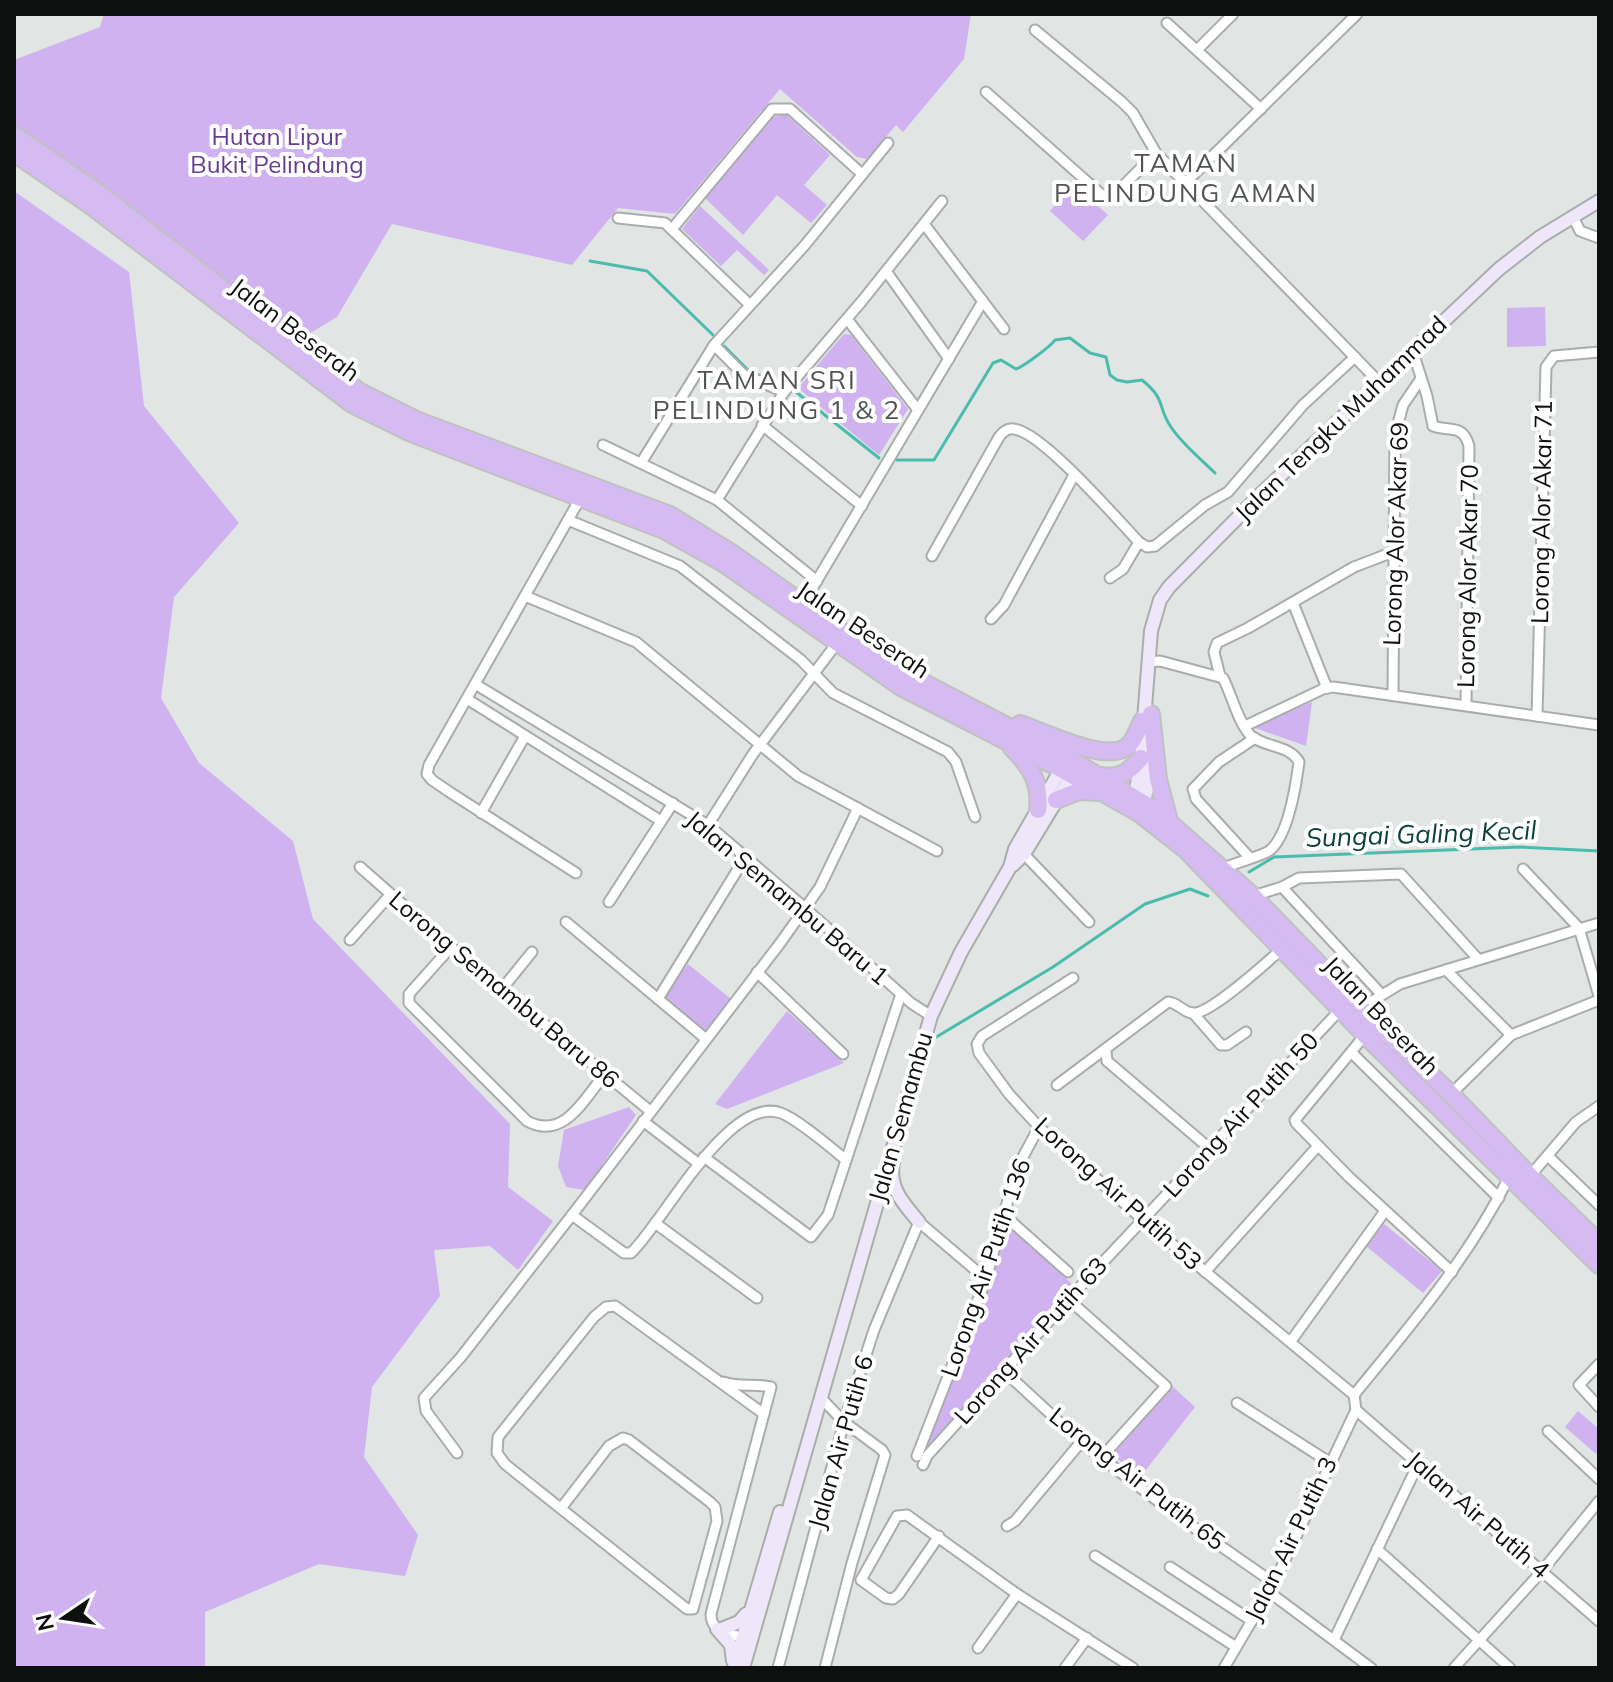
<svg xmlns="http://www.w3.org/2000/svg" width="1613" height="1682" font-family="Mulish,sans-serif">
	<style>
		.green { fill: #cfb2ef }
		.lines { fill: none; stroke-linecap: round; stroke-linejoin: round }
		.stream { stroke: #4abcae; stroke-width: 3 }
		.minor-casing { stroke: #a9adac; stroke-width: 13 }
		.secondary-casing { stroke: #a9adac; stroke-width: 16 }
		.trunk-casing { stroke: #c0c1c1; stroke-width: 20 }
		.minor { stroke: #fff; stroke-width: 9 }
		.secondary { stroke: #efe6fa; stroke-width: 12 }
		.trunk { stroke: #d6bbf2; stroke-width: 16 }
		.labels { text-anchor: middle; stroke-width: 8; stroke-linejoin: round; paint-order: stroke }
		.park-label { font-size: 24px; fill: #673b8e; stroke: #fff }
		.street-label { font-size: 24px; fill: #0e0f0f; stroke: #fff }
		.neighbourhood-label { font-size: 26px; letter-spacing: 2px; fill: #505453; stroke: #fff }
		.water-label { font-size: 26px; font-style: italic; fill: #0c403a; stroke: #fff }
	</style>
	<rect width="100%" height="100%" fill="#e1e5e4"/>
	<g class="green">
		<polygon points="104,14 971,14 964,59 903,132 896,125 867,159 857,157 780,89 675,214 618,208 572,265 392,224 337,317 312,332 294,332 14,129 14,60 100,27"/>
		<polygon points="780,115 787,115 830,155 804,185 827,205 811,223 777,195 743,235 705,198 771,118"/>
		<polygon points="1073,184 1108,215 1083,241 1050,211"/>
		<polygon points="14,191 129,272 144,406 239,523 174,597 161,698 199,763 293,841 313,919 510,1124 508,1187 553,1221 518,1270 490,1246 434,1250 440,1296 372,1387 364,1457 418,1535 405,1576 319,1564 205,1612 205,1668 14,1668"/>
		<polygon points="700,206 769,270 764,275 737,250 721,266 682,229"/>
		<polygon points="1545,307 1546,346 1507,347 1507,308"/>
		<polygon points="844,334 851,335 908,409 879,455 798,388"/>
		<polygon points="1312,702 1306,746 1252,727"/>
		<polygon points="688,964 731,999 704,1033 661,998"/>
		<polygon points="787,1011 844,1063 727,1109 715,1104"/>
		<polygon points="629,1107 636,1115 585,1190 566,1187 558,1166 564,1130"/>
		<polygon points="1384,1224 1442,1271 1423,1293 1366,1246"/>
		<polygon points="1010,1227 1072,1284 921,1459 918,1459"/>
		<polygon points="1172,1386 1195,1407 1141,1476 1109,1453"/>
		<polygon points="1578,1411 1599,1429 1599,1451 1596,1454 1565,1427"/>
	</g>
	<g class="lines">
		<g class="stream">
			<polyline points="590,261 647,271 713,335"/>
			<polyline points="724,346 749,371 780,384"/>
			<polyline points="796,392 879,458"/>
			<path d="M897,460H934L993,363L1001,360L1016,369C1023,367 1051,346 1055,340L1070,338L1090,353L1106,357L1110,375L1117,380L1127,382L1142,380C1167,400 1157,407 1171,427C1182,444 1201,459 1215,473"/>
			<polyline points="1249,872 1274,857 1520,847 1599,851"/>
			<polyline points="933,1039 1053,967 1145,904 1190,889 1208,896"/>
		</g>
		<defs>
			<g id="minor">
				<polyline points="1167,23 1261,109"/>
				<polyline points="1035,30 1122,102 1133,113 1156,153 1379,382"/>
				<polyline points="1197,50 1233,14"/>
				<polyline points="986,92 1101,194 1108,197 1115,194 1156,153"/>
				<polyline points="1185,183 1357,14"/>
				<polyline points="1573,217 1580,231 1599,238"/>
				<polyline points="618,218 665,223 750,305"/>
				<polyline points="924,224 1004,329"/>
				<polyline points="672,229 772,109 790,109 862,174"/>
				<polyline points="886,271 949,359"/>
				<polyline points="847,319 918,410"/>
				<polyline points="714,345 743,374 784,392"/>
				<path d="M1412,349L1427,396L1433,426C1451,432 1463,424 1469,446L1466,705"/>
				<polyline points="762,425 862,506"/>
				<polyline points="603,445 717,500 817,581"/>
				<polyline points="641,463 714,345 805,245 888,143"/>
				<polyline points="717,500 784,392 862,301 942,201"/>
				<polyline points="568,520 680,566 801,660 833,693 948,752 956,762 975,817"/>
				<path d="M932,556L999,437C1003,432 1007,428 1014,429C1042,432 1116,518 1139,542L1147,547L1155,546L1205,505L1228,492L1303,405L1355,357"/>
				<polyline points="1110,578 1123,569 1139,542"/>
				<polyline points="525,596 636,642 798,776 937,851"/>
				<polyline points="1293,603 1327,688"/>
				<polyline points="803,604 983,301"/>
				<polyline points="991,619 1004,605 1074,475"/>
				<path d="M1148,662L1160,661L1223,678C1232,695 1237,720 1250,735C1264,748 1289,744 1299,762C1296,785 1288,837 1269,851C1259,857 1234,863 1222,869"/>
				<polyline points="1220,676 1214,652 1217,643 1248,628 1354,567 1393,552"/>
				<polyline points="475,684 708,825 805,908 911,1003 931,1016"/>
				<polyline points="1393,695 1395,435 1403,405 1420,380"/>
				<polyline points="467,699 661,821"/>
				<polyline points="1537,716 1546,367 1554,356 1599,352"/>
				<polyline points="1245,726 1323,689 1333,687 1599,725"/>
				<polyline points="481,813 525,736"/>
				<polyline points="708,825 753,754 837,643"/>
				<polyline points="1022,852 1089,922"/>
				<polyline points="1249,857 1196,799 1193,789 1219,762 1255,738"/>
				<polyline points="360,867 451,947 650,1111"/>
				<polyline points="1523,869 1579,928 1599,996"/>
				<polyline points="576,873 451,793 432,780 427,774 429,765 581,497"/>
				<polyline points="1282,887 1381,994"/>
				<polyline points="1253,896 1282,887 1299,878 1401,874 1478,959"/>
				<polyline points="609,902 673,803"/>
				<polyline points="566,922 706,1039"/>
				<polyline points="350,940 390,895"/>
				<path d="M451,947L409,994V1003L527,1121C564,1141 584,1099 605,1074"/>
				<polyline points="1446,970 1511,1035"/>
				<polyline points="757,972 843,1054"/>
				<polyline points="1073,978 982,1036 977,1044 979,1053 1009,1094 1039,1127 1143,1220 1354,1395 1356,1410"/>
				<polyline points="502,989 532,952"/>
				<polyline points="658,999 746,856"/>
				<polyline points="1361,1008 1400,984 1599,923"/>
				<polyline points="1193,1013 1221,1045 1227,1045 1246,1032"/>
				<polyline points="1365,1035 1295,1120 1296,1123 1349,1177 1452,1272"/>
				<polyline points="1106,1051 1107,1061 1209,1148"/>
				<polyline points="1352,1053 1499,1198"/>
				<path d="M1057,1085L1168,1002C1178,1002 1185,1015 1196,1013C1216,1009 1266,963 1283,948"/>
				<polyline points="1451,1094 1511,1035 1599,1000"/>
				<polyline points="643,1121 699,1164"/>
				<polyline points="1548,1156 1599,1205"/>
				<polyline points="704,1157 811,1237 828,1215 901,994"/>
				<polyline points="1530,1176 1576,1122 1599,1106"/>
				<path d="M572,1215L624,1253H631C663,1223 729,1094 781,1113C799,1120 830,1147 846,1160"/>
				<polyline points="1004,1215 1068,1272"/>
				<polyline points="655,1223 757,1298"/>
				<polyline points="1205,1272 1317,1147"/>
				<polyline points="1068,1299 1166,1386 1101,1458"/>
				<polyline points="1291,1341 1385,1211"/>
				<polyline points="1599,1364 1579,1385 1599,1407"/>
				<polyline points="1004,1371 1081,1442 1176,1515 1274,1583"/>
				<path d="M723,1382C740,1388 754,1383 771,1387L711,1614C711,1632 727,1633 741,1637"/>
				<path d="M1354,1395C1410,1326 1468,1259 1508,1179"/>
				<polyline points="822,1399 844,1422 882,1450 885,1455 852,1563 825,1668"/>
				<polyline points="1237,1403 1329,1462"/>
				<polyline points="1356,1410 1599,1621"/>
				<polyline points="1548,1431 1599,1479"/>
				<polyline points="457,1453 426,1411 424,1398 461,1357 572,1215 781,942 820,887 858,808"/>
				<polyline points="917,1456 986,1279 1017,1168 1039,1127"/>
				<polyline points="923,1465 927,1456 1089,1277 1340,1010"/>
				<polyline points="562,1507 609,1446 623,1438 629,1440 710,1502 715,1507 717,1521 693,1609 687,1609 505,1464 497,1453 498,1437 594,1317 606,1307 615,1306 764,1414"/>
				<polyline points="1007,1526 1015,1521 1081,1442"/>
				<polyline points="939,1536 899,1594 893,1599 886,1598 861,1580 897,1516 907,1515 1017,1594 1133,1668"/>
				<polyline points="1377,1549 1510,1668"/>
				<polyline points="1095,1556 1236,1647"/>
				<polyline points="1170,1567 1252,1621"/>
				<polyline points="1269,1592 1371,1668"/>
				<polyline points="1334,1640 1419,1462"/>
				<polyline points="978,1648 1017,1594"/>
				<polyline points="778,1668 844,1422 874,1330 919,1222 986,1279"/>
				<polyline points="1065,1668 1087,1638"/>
				<polyline points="1224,1668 1274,1583 1356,1410"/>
				<polyline points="1454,1668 1542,1571 1599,1501"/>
			</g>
			<g id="secondary">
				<polyline points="1131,805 1135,797 1141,758 1151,631 1160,600 1169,587 1263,492 1499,269 1540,237 1599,201"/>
				<polyline points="1142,809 1148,785 1149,752"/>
				<polyline points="1013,865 1024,854 1075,770"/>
				<path d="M893,1161C888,1188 903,1203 919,1222"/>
				<polyline points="717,1629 731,1645 733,1661"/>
				<polyline points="719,1630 739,1622 746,1614"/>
				<polyline points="734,1668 780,1512"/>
				<polyline points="743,1668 931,1016 961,952 1010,867 1015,849 1064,764"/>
			</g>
			<g id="trunk">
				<polyline points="14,135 97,192 273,328 360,392 416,420 670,515 730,552 874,654 909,675 1068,758 1155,810 1253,896 1375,1022 1451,1094 1530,1176 1599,1243"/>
				<polyline points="14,153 90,205 352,404 411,433 664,530 723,563 901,687 1061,769 1139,813 1185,849 1365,1035 1599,1265"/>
				<polyline points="1151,714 1158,779 1169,821"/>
				<path d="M1020,724C1044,732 1111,766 1130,744C1135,738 1139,728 1142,721"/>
				<path d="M1012,748C1031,767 1041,783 1038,810"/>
				<path d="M1101,776C1120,779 1129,772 1141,758"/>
				<polyline points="1056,800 1079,791 1099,792"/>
			</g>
		</defs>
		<use href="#minor" class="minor-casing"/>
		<use href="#secondary" class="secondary-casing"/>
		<use href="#trunk" class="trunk-casing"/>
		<use href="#minor" class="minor"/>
		<use href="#secondary" class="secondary"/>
		<use href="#trunk" class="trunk"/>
	</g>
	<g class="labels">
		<g class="park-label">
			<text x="277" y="145">Hutan Lipur<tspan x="277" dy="28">Bukit Pelindung</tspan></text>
		</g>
		<g class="street-label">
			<text transform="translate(295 330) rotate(37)" y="8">Jalan Beserah</text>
			<text transform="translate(1341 419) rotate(-44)" y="8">Jalan Tengku Muhammad</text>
			<text transform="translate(1542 512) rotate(-89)" y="8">Lorong Alor Akar 71</text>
			<text transform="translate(1396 534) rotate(-88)" y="8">Lorong Alor Akar 69</text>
			<text transform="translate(1468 576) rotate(-89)" y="8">Lorong Alor Akar 70</text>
			<text transform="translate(863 630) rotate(34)" y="8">Jalan Beserah</text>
			<text transform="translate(787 898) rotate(40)" y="8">Jalan Semambu Baru 1</text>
			<text transform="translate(504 990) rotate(40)" y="8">Lorong Semambu Baru 86</text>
			<text transform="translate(1381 1016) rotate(46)" y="8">Jalan Beserah</text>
			<text transform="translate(1241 1115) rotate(-47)" y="8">Lorong Air Putih 50</text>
			<text transform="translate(901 1117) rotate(-74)" y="8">Jalan Semambu</text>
			<text transform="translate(1118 1194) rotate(42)" y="8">Lorong Air Putih 53</text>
			<text transform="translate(986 1268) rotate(-71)" y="8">Lorong Air Putih 136</text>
			<text transform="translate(1031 1341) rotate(-48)" y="8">Lorong Air Putih 63</text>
			<text transform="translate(841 1442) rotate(-74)" y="8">Jalan Air Putih 6</text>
			<text transform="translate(1137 1479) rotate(38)" y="8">Lorong Air Putih 65</text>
			<text transform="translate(1478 1515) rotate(41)" y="8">Jalan Air Putih 4</text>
			<text transform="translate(1291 1539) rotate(-64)" y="8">Jalan Air Putih 3</text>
		</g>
		<g class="neighbourhood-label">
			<text x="1186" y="172">TAMAN<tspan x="1186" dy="30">PELINDUNG AMAN</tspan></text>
			<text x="777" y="389">TAMAN SRI<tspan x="777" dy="30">PELINDUNG 1 &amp; 2</tspan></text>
		</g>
		<g class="water-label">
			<text transform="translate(1421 834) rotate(-2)" y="9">Sungai Galing Kecil</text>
		</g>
	</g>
	<rect width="1613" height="1682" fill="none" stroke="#0e0f0f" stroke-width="32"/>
	<g transform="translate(64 1618) rotate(257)" stroke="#ffffff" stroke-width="6" paint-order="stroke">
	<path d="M0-6L14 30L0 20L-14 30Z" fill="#0e0f0f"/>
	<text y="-12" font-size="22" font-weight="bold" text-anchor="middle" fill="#0e0f0f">N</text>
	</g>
</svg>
